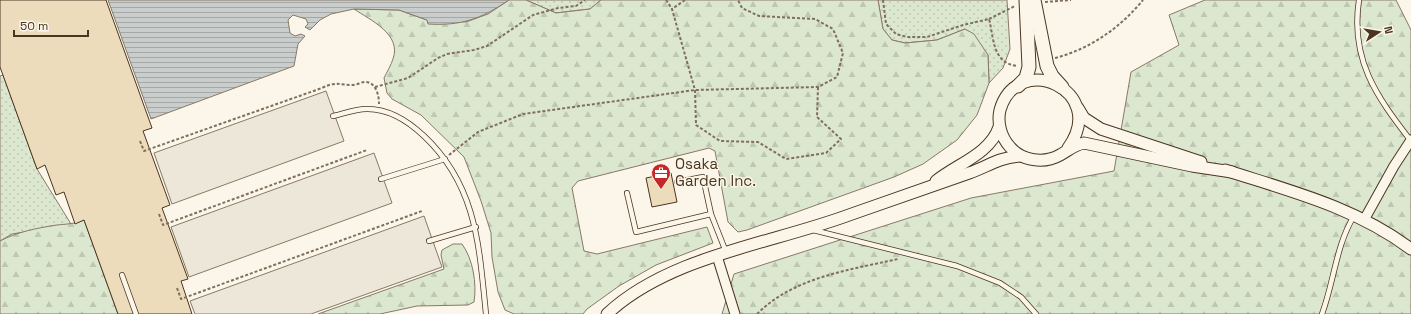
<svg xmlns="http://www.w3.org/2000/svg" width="1411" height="314" font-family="'Space Grotesk',sans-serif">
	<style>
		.green { fill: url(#green-dots); stroke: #887966 }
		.forest { fill: url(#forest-firs); stroke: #887966 }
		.parking { fill: #ede7d9; stroke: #887966 }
		.water { fill: url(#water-rules); stroke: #887966 }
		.building { fill: #ecdcbc; stroke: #4a3520 }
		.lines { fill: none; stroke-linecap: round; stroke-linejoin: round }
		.service-casing { stroke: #4a3520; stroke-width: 6 }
		.minor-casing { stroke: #4a3520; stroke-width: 11 }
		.tertiary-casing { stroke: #4a3520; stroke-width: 13 }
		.secondary-casing { stroke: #4a3520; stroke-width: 15 }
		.path { stroke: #7f6f5c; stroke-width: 2; stroke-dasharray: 3 2; stroke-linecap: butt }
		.service { stroke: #fbf6e9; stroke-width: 4.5 }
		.minor { stroke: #fbf6e9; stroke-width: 9 }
		.tertiary { stroke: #fbf6e9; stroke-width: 11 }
		.secondary { stroke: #fbf6e9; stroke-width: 13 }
		.labels { text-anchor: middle; stroke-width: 3; stroke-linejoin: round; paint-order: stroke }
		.poi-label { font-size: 15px; fill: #4a3520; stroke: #fbf6e9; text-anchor: start }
	</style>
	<defs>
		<pattern id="green-dots" width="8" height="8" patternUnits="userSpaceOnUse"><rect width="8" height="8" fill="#dce7d0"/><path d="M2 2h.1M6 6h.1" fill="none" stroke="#bec7b2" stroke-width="1.8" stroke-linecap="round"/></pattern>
		<pattern id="forest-firs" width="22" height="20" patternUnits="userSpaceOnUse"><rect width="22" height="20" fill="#dce7d0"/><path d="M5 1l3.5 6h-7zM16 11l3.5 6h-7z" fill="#bec7b2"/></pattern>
		<pattern id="water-rules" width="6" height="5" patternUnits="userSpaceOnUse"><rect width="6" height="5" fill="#c9cecd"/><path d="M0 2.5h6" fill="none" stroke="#a5a8a6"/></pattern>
	</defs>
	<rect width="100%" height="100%" fill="#fbf6e9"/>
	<g class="green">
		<polygon points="526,0 601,0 590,9 556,13"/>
		<polygon points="878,0 1007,0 1010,49 1003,68 989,83 988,55 965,29 937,40 905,43 892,40 883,29"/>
		<polygon points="3,75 37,169 71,224 12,234 0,241 0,76"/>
	</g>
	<g class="forest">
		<path d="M509,0H526L556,13L590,9L601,0H878L883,29L892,40L905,43L937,40L965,29L974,34L988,55L989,83L977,115L957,140L923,164L894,177L747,230L738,232L728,222L715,151L709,148L578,181L572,188L584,251L597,254L707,227L713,243L656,265L619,286L587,309L583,314H514L505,310L498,292L492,257L491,233L481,201L464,157L421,115L392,99L387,93L384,78C387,72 391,65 393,59C402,34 370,20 354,9L399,10L427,20L466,22L488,14Z"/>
		<polygon points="1205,0 1396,0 1411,30 1411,314 722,314 734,274 971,198 1114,171 1131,72 1179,45 1169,15"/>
		<path d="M84,220L118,314H0V241C17,232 37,228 57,225C66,224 75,224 84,220Z"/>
		<path d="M453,244H462C473,259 477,284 474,302L468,305L417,306L380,314H318L444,269L441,255L442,250Z"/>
	</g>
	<g class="parking">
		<polygon points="326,91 344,141 172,204 154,153"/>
		<polygon points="374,153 392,203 189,277 171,227"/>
		<polygon points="424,216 442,267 311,314 195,314 190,301"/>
	</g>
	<path class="water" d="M108,0H509C481,19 461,26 428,24L427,20L399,10L354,9L331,14L320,20L310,30L305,27L308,24L306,19L293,15L288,20L290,33L295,36L301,34L305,36L298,44L294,66L151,119Z"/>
	<g class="building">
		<polygon points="0,0 106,0 152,128 143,131 170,205 162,208 188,279 181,281 192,314 118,314 84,220 75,224 64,192 56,195 45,165 37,169 0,67"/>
		<polygon points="671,173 677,202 652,207 646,178"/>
	</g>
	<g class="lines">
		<defs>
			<g id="service">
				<path d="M1359,0C1350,59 1376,96 1411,141"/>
				<path d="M333,116C344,114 357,108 368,109C390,109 408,121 424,136C477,186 479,246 486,314"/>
				<polyline points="381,179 445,159"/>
				<polyline points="677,182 703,177 711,214 726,252"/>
				<polyline points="627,193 636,232 711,214"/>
				<polyline points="813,230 957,266 1000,283 1021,297 1036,314"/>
				<polyline points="429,241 476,227"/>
				<polyline points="122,275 136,314"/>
				<path d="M1322,314C1334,282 1336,245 1354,216"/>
			</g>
			<g id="minor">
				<polyline points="1364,220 1394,166 1411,140"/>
				<polyline points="717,256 735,314"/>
			</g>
			<g id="tertiary">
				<polyline points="1078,108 1084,118 1101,129 1201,162"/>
				<path d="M1068,148C1110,90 1017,50 1000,110C997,123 1001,137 1010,147C1022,161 1044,164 1060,155C1069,150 1074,145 1084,143L1192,166L1232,172"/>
				<path d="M1225,170C1290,191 1355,207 1411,249"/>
				<path d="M936,181C957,164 990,154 999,127"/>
				<path d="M607,314C669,256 771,244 849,215C889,201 929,187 969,173C989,166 997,158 1020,156"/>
			</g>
			<g id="secondary">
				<polyline points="1034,0 1047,66 1052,76 1062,87"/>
				<polyline points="1018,86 1026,78 1029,67 1026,0"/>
			</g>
		</defs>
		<use href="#service" class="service-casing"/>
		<use href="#minor" class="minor-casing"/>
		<use href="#tertiary" class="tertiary-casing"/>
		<use href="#secondary" class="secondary-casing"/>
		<g class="path">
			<polyline points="666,0 672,9"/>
			<polyline points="685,0 672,9 695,90 696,125 720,141 758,142 786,159 826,153 841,139 817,117 818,87"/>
			<path d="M883,0L886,24L896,34L907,37H927L963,25L989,19C994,38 992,63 1017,66"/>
			<polyline points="1045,2 1071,0"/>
			<polyline points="989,19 1015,6"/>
			<path d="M1055,58C1090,49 1120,28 1143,0"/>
			<polyline points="375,87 408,78 438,58 447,54 474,50 487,46 533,15 558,8 576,6 585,0"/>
			<path d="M140,141L144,151L322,88C336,81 339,85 353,85C357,85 361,82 365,82C376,82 379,95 379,104"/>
			<polyline points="449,155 478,132 523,114 695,90 818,87 837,77 843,53 833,29 815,19 759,16 742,8 738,0"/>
			<polyline points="159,214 163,225 367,150"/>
			<polyline points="177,288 181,299 422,211"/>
			<path d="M757,314C794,277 849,270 898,259"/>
		</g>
		<use href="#service" class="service"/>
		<use href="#minor" class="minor"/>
		<use href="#tertiary" class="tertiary"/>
		<use href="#secondary" class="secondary"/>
	</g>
	<defs>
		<symbol id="office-pin" viewBox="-11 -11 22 30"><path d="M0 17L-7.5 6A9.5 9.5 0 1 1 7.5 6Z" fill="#c62828" stroke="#fbf6e9"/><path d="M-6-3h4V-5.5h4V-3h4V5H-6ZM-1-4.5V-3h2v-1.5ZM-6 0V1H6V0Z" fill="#fff"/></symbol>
	</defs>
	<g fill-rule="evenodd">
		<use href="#office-pin" x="650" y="162" width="22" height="30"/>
	</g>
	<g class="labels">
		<g class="poi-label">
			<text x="675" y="169">Osaka<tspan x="675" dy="17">Garden Inc.</tspan></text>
		</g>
	</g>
	<g transform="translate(1379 32) rotate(78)" stroke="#fbf6e9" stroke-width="3" paint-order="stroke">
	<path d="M0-3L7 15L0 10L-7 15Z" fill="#4a3520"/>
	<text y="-6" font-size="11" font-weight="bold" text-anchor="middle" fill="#4a3520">N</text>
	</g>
	<path d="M14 30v6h74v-6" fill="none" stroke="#4a3520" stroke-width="2"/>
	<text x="20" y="30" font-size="12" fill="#4a3520" stroke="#fbf6e9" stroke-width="3" paint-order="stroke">50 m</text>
</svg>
